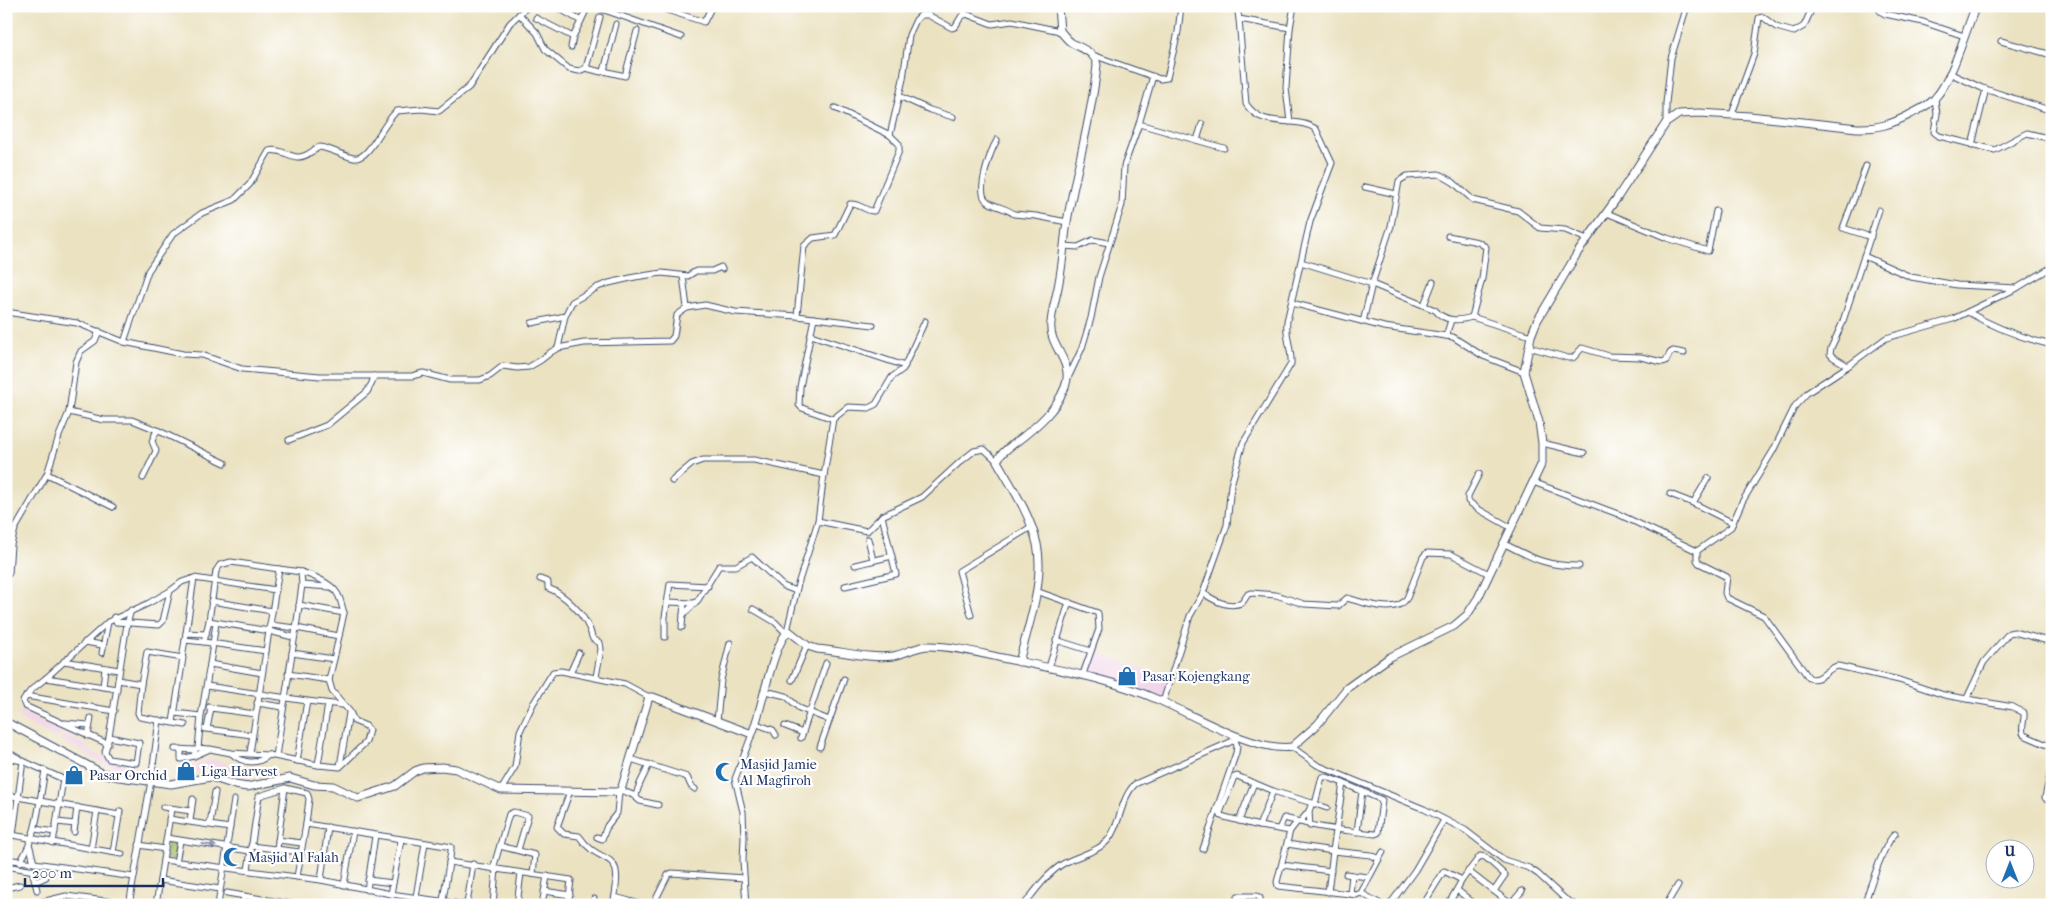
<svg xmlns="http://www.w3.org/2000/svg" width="2058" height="911" font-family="'IM FELL French Canon',serif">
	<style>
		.built { fill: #efd0e6 }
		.green { fill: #abc46a; stroke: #637a64 }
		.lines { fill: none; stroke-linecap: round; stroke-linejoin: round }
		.street-casing { stroke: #3a4a6d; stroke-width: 7 }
		.secondary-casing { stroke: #3a4a6d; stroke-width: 9 }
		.street { stroke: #fff; stroke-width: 5 }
		.secondary { stroke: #fff; stroke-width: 7 }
		.oneway { fill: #8d97ae }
		.labels { text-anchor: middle; stroke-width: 4.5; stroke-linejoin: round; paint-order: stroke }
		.poi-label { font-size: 14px; fill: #1b2f5e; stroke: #fff; text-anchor: start }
	</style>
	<rect width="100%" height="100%" fill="#fff"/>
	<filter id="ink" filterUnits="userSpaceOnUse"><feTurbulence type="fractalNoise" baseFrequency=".02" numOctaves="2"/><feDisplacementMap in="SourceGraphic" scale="10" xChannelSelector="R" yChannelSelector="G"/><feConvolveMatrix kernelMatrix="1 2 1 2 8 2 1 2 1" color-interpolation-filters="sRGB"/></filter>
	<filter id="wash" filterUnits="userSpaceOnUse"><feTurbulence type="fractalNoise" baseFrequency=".0096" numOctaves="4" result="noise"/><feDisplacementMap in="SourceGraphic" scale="20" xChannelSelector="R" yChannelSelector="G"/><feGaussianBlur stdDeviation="1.12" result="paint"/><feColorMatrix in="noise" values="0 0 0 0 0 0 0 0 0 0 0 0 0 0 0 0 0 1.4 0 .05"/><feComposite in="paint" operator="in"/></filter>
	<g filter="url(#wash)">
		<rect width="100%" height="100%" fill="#ebe2c1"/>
		<g class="built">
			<polygon points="1091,651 1172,678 1163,702 1083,674"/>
			<polygon points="21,712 62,732 58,739 18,718"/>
			<polygon points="64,734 87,746 84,752 61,740"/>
			<polygon points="87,749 110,761 137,765 136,771 109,767 85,754"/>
			<polygon points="213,759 248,772 246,778 213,767 184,776 182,769"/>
		</g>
		<polygon class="green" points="168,840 178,842 175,860 165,858"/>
	</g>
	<g filter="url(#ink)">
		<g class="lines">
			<defs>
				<g id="street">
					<polyline points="555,6 581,21 573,37 571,47"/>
					<polyline points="593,6 681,37"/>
					<polyline points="655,6 704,22 712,6"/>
					<polyline points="960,6 965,14"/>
					<polyline points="1237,6 1239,19 1290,28 1286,88 1290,122"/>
					<polyline points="1881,6 1880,11 1885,14 1923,22 1964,36"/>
					<polyline points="519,14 537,33 545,49 569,69 579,71 586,68 600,17"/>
					<polyline points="536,18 573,37"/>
					<polyline points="581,21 588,6"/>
					<polyline points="1290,28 1294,6"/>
					<polyline points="2001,41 2052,55"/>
					<polyline points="1093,55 1160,79 1167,78 1178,32 1181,6"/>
					<polyline points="586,68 601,72 604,71 616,24"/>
					<polyline points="604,71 625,76 637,31"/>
					<polyline points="1949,73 1982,88 2052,111"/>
					<polyline points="899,96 930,110 953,117"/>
					<polyline points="1935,99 1937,114 1934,132 1939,136 1995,150 2027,133 2052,139"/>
					<polyline points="1732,114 1754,54 1759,18 1763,17 1776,27 1794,32 1804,26 1813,6"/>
					<polyline points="1666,123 1666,103 1671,58 1687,6"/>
					<polyline points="1139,124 1224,148"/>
					<polyline points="890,135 903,79 909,35 916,20 921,15 928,15 952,28 955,27 961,17 966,14 992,24 1012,21 1060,31"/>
					<path d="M997,140C991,150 976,191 986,200C993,207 1005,207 1014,214L1036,216L1067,222"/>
					<polyline points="1197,140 1202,124"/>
					<polyline points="1972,145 1986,89"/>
					<polyline points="1866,166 1843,228 1871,237"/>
					<polyline points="1365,187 1396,194"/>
					<polyline points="1607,213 1667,238 1708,251 1716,211"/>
					<polyline points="1448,236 1478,242 1486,247 1482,279 1472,317"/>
					<polyline points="1064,246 1078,247 1093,240 1109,243"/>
					<polyline points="1864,256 1911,277 1957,285 2017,288 2052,267"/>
					<polyline points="1301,262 1372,284 1363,322"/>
					<polyline points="683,276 687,308"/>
					<polyline points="1292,303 1384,327 1453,337 1483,356 1524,372"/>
					<polyline points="1424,305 1433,282"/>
					<polyline points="6,312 77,323 124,342 183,354 202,355 242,369 320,376 412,376 423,373 450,380 480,380 490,376 503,366 517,368 529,367 541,360 551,352 558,348 584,343 670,341 674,336 677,315 687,308 705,305 735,312 797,316 873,325"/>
					<path d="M1968,312C1995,328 2022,338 2052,345"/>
					<path d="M797,316L804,246L813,238L835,235L850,204C860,203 866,212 874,211L899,151V144L890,135L835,108"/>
					<polyline points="814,318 800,387 799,405 802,408 833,419"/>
					<polyline points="532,323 565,316"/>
					<polyline points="811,335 905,366"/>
					<polyline points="1446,336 1451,320"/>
					<path d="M1531,336L1472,317C1458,321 1445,322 1435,310L1372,284L1391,226L1399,181L1407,176L1439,174L1453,182L1473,200L1518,211L1540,228L1565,230L1587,239"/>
					<path d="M124,342L148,271L173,234L202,213L234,200L250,184L269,151C279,148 288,156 297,157C307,158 313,149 320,147C332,149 343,156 354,158C369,161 384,121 397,111L421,109L439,111L469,87L510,23L528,6"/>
					<polyline points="1529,347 1568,358 1573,358 1582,348 1609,356 1641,357 1662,362 1666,361 1670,353 1673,351 1684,353"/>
					<polyline points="558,348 565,316 572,302 598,287 609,283 635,277 662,273 688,276 696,271 712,271 721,267 722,269"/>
					<polyline points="1848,366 1886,338 1953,319 2017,288"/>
					<polyline points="1069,376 1082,348 1091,318 1099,277 1122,205 1124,166 1139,124 1153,76"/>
					<polyline points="69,412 104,420 132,420 157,430 225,463"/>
					<polyline points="289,440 327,425 367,392 372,383 374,376"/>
					<polyline points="1542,443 1584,453"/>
					<polyline points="47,474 113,507"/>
					<polyline points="1479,474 1468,496 1468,501 1478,509 1510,527"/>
					<polyline points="143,478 156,451 152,441 157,430"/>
					<polyline points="672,481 692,464 703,460 754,460 824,475"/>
					<polyline points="1533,482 1618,514 1697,551 1731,527 1742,502 1773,451 1795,406 1807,393 1848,366 1833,357 1830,354 1831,348 1842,324 1879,210"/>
					<polyline points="1670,494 1693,503 1708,478"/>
					<polyline points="1693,503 1733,523"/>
					<polyline points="818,521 867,531 882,516 922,497 960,462 974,451 984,449 997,461"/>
					<polyline points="868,539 873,560"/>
					<path d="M1503,543C1532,558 1545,566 1579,566"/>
					<path d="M1697,551V560L1699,563L1727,577L1725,593L1727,598L1764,616L1809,678C1822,682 1826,668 1838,666L1899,680L1944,695L2013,707L2024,713C2025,720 2020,730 2024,735L2052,747"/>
					<polygon points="231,562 279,569 269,631 209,621 216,571 220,565"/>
					<polyline points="855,565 892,556"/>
					<polyline points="279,569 301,572 302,585 296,628 339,636 344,613"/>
					<polyline points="6,577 9,573 11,545 15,529 47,474 59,436 69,412 76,362 81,351 95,341 99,331"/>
					<path d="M540,579L548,582V588C564,594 582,612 589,628C591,631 591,636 593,639L600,643L601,649L596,677"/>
					<polyline points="302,585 329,587"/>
					<polyline points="845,586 896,574 882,516"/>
					<polyline points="1036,591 1098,613 1099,629 1083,674"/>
					<path d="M1203,593C1215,601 1227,608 1242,603L1248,594L1252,593L1276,595L1304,604L1338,606L1347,598C1363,602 1396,616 1407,598L1423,557L1427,553L1451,554L1489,574"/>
					<polyline points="211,601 272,611"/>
					<polyline points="668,602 694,603"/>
					<path d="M299,605L344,613C342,607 341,599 337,593C331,583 312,575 301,572"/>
					<polyline points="753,609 775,622 786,633"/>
					<polyline points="683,615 698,600 719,566 736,566 752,557 783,586 796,591"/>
					<polyline points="971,615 959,571 1031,527"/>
					<polyline points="114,617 116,622 159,625 163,621 170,591 182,582 194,578"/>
					<polyline points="270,625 296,628 276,756"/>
					<polyline points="682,627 684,603"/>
					<polyline points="787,631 798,584 818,521 823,482 833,419 848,407 869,408 876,404 892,377 903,369 925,321"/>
					<polyline points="186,633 206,634"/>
					<polyline points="665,637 665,617 670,584 708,586"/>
					<polyline points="185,640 194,578 276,590"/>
					<polyline points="1056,640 1091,651"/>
					<polyline points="85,642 102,645"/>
					<polyline points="204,642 266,651 269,631 293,637"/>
					<polyline points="102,653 108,622"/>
					<polyline points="292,653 334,659 339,636"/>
					<polyline points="182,658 185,640 204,642 209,621"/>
					<polyline points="64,661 119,670"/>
					<polyline points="210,664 216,623"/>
					<polyline points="1049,667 1069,602"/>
					<polyline points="570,673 579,653"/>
					<polyline points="288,674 329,680 334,659"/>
					<polyline points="46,678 117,689"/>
					<polyline points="118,680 141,684 138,713 140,717 185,725"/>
					<polyline points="792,680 807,645"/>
					<polyline points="141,684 147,652 183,658 173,722"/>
					<polyline points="207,686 307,701"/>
					<polyline points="103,687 105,668"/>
					<polyline points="765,691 786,696 799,708 829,720"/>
					<polyline points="26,696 114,711"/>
					<polyline points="1967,698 1984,662 2009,633 2014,632 2052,642"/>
					<path d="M1163,702L1190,616L1203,593L1227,525L1231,485L1243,443L1291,364C1292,349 1285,336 1287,321L1310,222L1332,163L1316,129C1293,114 1264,131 1246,104L1239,19"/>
					<polyline points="257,703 283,707"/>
					<polyline points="211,708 255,714"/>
					<polyline points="175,713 201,716 210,664 262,673"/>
					<polyline points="201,716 198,748 208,749"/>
					<polyline points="717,721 721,680 730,643"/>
					<polyline points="65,723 89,725"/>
					<polyline points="757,724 773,730 776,735"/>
					<polyline points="785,726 803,733"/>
					<polyline points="205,729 207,729 211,708 209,707"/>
					<polyline points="207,729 252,735"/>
					<polyline points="88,736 91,718"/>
					<polyline points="109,737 139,743 136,763 109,759 105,752 109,737 127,624 131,610"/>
					<polyline points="801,738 826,663"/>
					<polyline points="108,744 25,706 23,701 31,690 46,678 108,622 149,603 170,591"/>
					<polyline points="820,747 844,679"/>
					<polyline points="1292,747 1317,765 1424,809 1465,830 1504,860 1529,868 1538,874 1565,899 1576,905"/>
					<polyline points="175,749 195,750 194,756"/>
					<polyline points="181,749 181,759 194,756 210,749 231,753 269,755 318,765 340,767 366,742 369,730 366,726 354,721 350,712 332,691 329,680"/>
					<polyline points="6,751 23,761 63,779 53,843"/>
					<path d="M231,753C243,764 257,765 269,755"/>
					<polyline points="250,753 266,651"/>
					<polyline points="6,758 23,761 13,835"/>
					<polyline points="631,759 687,777 691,786 695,789"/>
					<polyline points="297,761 307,701 342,705"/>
					<polyline points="318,765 328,704"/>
					<polyline points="2052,765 2045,798 2052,802"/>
					<polyline points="340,766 349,713"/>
					<polyline points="501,790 515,767 520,731 533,704 553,672 561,671 625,684 649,697"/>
					<polyline points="621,790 633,795 640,801 658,805"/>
					<path d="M570,791L557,827L564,834L579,836C602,870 626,844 613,905"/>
					<polyline points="6,795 119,815"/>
					<path d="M636,797C637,785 645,776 649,764"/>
					<polyline points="1315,804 1322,777 1327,777 1343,783"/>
					<polyline points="163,807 191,811"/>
					<polyline points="1309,811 1310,826"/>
					<polyline points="169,819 230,828"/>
					<polyline points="190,821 193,799"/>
					<polyline points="1239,821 1254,783"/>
					<polyline points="57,822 75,824"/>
					<polyline points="1297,822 1290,831 1277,882 1278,886 1350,894 1352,875 1346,874"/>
					<polyline points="210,824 215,792"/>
					<polyline points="1259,826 1273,791"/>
					<polyline points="35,829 55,832"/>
					<polyline points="1279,829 1284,818 1300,822 1309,811 1312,803 1327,808"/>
					<polyline points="1290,831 1259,826 1221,816 1220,813 1234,777 1237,776 1273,791 1312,803"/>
					<polyline points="74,832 77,807"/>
					<polyline points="1357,832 1362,791"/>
					<polyline points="6,834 122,854"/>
					<polyline points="597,837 602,839 607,826 617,813 619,792"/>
					<polyline points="167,838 250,851"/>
					<polyline points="278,840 302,843"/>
					<path d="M1287,844L1333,851L1343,783L1382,800L1378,833L1375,834C1350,830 1323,830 1300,822"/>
					<polyline points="139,845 165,849"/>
					<polyline points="251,846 300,852"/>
					<polyline points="500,846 535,855 533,874"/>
					<polyline points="30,847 34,863"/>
					<polyline points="91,849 97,811"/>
					<polyline points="277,849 285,788"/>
					<polyline points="1203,849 1236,753 1237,746 1235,740"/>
					<polyline points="113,852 120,811"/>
					<polyline points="6,859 134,877"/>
					<polyline points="1379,859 1383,852"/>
					<polyline points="163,860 321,880 391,894 468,905"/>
					<path d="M20,862C38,835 39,801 45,771"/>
					<polyline points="176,862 180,841"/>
					<polyline points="449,862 571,880 568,905"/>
					<polyline points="1282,865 1331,871"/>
					<polyline points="6,866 46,873 46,877 35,882"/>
					<polyline points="493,869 509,814 514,812 528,816 518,850"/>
					<polyline points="32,870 37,890"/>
					<polyline points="248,870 259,796 285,788 307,793 309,799 306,824"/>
					<polyline points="1468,871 1512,905"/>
					<polyline points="1352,875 1368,877"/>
					<polyline points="297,877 306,824 446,846 451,847 451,851 443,900"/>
					<polyline points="160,880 220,889"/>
					<polyline points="321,880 328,827"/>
					<polyline points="368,880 393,883"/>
					<polyline points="344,885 353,831"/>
					<polyline points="6,888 20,885"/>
					<polyline points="367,890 375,836"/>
					<polyline points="1457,890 1476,905"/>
					<polyline points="544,891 570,895"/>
					<polyline points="1328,892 1333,851 1371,855 1379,859 1361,893"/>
					<polyline points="227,893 297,905"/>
					<polyline points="391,894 401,840"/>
					<polyline points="1350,894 1356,895 1361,893 1379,903"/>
					<polyline points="416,897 425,843"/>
					<polyline points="615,897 644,905"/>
					<polyline points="157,901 178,905"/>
					<polyline points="1391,903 1415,870 1444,820"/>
					<polyline points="467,904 473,864"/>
					<polyline points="29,905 66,896 114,902"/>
					<polyline points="129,905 151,781 159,720"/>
					<polyline points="156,905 171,809"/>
					<polyline points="218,905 234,800"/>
					<polyline points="242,905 244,896"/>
					<polyline points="493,905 496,869"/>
					<polyline points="517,905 521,873"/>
					<polyline points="542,905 547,876"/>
					<polyline points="593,905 594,899"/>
					<polyline points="653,905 668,875 672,873 744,878"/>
					<polyline points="746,905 743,860 744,838 743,812 735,779 752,734"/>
					<path d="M1024,905C1035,891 1046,875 1061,865C1075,856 1097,853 1108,840C1121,824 1120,799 1135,784L1235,740L1238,736"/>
					<polyline points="1235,905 1238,896 1257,896 1260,898 1261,905"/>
					<polyline points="1423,905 1444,871 1462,880"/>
					<polyline points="1448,905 1462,880 1480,856 1485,857 1505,875 1494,891"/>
					<polyline points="1510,905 1522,891"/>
					<polyline points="1536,905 1537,904"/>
					<polyline points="1595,905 1598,905"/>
					<polyline points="1666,905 1678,885"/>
					<path d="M1864,905C1869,890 1884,842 1895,834"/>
				</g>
				<g id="secondary">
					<path d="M1019,662C1028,627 1045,580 1037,544C1030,514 1012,487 997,461C1001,452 1011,446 1019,440C1038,425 1056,410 1065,387C1075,361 1048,347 1051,323C1052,309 1057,295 1059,282C1063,262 1064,241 1067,222C1076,169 1092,118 1097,65C1095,52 1082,49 1072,43C1067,40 1064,35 1060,31L1058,6"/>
					<path d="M6,722L102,773L119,777L171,784L211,777L235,785L247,787L290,778L314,785L333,786L358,798L395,786L415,771L423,768L442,767L456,769L501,790L617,792L621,790L649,697H653L752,734C761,713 773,642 789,631L808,646L817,649C842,651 868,659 893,656C905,654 916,646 929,646C955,646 982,654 1007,659C1060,670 1112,679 1161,701C1195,716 1255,752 1292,747L1317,725L1347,688L1390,657L1454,626L1467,615L1478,598L1542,463V443L1539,422L1524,372L1531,336L1537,321L1578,252L1617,198L1666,123L1679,114L1699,113L1750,116L1857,128C1877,129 1892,124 1909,115C1918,110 1929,106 1935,98C1953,79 1965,31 1976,6"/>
				</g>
			</defs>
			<use href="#street" class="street-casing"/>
			<use href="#secondary" class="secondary-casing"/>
			<use href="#street" class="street"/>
			<use href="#secondary" class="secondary"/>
		</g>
		<defs><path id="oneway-solid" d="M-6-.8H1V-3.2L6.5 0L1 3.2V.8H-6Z" transform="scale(1.25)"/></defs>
		<use class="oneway" href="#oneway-solid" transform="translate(209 845) rotate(9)"/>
	</g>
	<defs>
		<symbol id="shop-bare" viewBox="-9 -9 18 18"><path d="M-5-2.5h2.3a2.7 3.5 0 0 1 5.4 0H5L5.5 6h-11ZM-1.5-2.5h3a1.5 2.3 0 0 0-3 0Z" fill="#1f6fb2" stroke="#fff" stroke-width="2.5" paint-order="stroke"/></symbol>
		<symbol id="mosque-bare" viewBox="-9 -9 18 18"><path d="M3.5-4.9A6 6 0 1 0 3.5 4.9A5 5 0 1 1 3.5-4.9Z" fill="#1f6fb2" stroke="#fff" stroke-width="2.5" paint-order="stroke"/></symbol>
	</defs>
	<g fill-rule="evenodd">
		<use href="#shop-bare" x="1113" y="662" width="28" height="28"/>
		<use href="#shop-bare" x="172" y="757" width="28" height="28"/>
		<use href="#mosque-bare" x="711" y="758" width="28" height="28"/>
		<use href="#shop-bare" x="60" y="761" width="28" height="28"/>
		<use href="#mosque-bare" x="219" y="843" width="28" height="28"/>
	</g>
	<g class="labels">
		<g class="poi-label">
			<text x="1142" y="681">Pasar Kojengkang</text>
			<text x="740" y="769">Masjid Jamie<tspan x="740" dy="16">Al Magfiroh</tspan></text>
			<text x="201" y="776">Liga Harvest</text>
			<text x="89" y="780">Pasar Orchid</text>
			<text x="248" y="862">Masjid Al Falah</text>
		</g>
	</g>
	<rect width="2058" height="911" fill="none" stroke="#fff" stroke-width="25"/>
	<g transform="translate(2010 864)"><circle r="24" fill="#ffffff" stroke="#a4acbf"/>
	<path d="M0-4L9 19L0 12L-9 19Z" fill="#1f6fb2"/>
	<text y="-8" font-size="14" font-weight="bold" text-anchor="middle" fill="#1b2f5e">U</text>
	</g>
	<path d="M25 878v8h138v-8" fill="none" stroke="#1b2f5e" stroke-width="2.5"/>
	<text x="32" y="878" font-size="15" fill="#1b2f5e" stroke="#ffffff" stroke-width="4" paint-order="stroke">200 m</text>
</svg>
